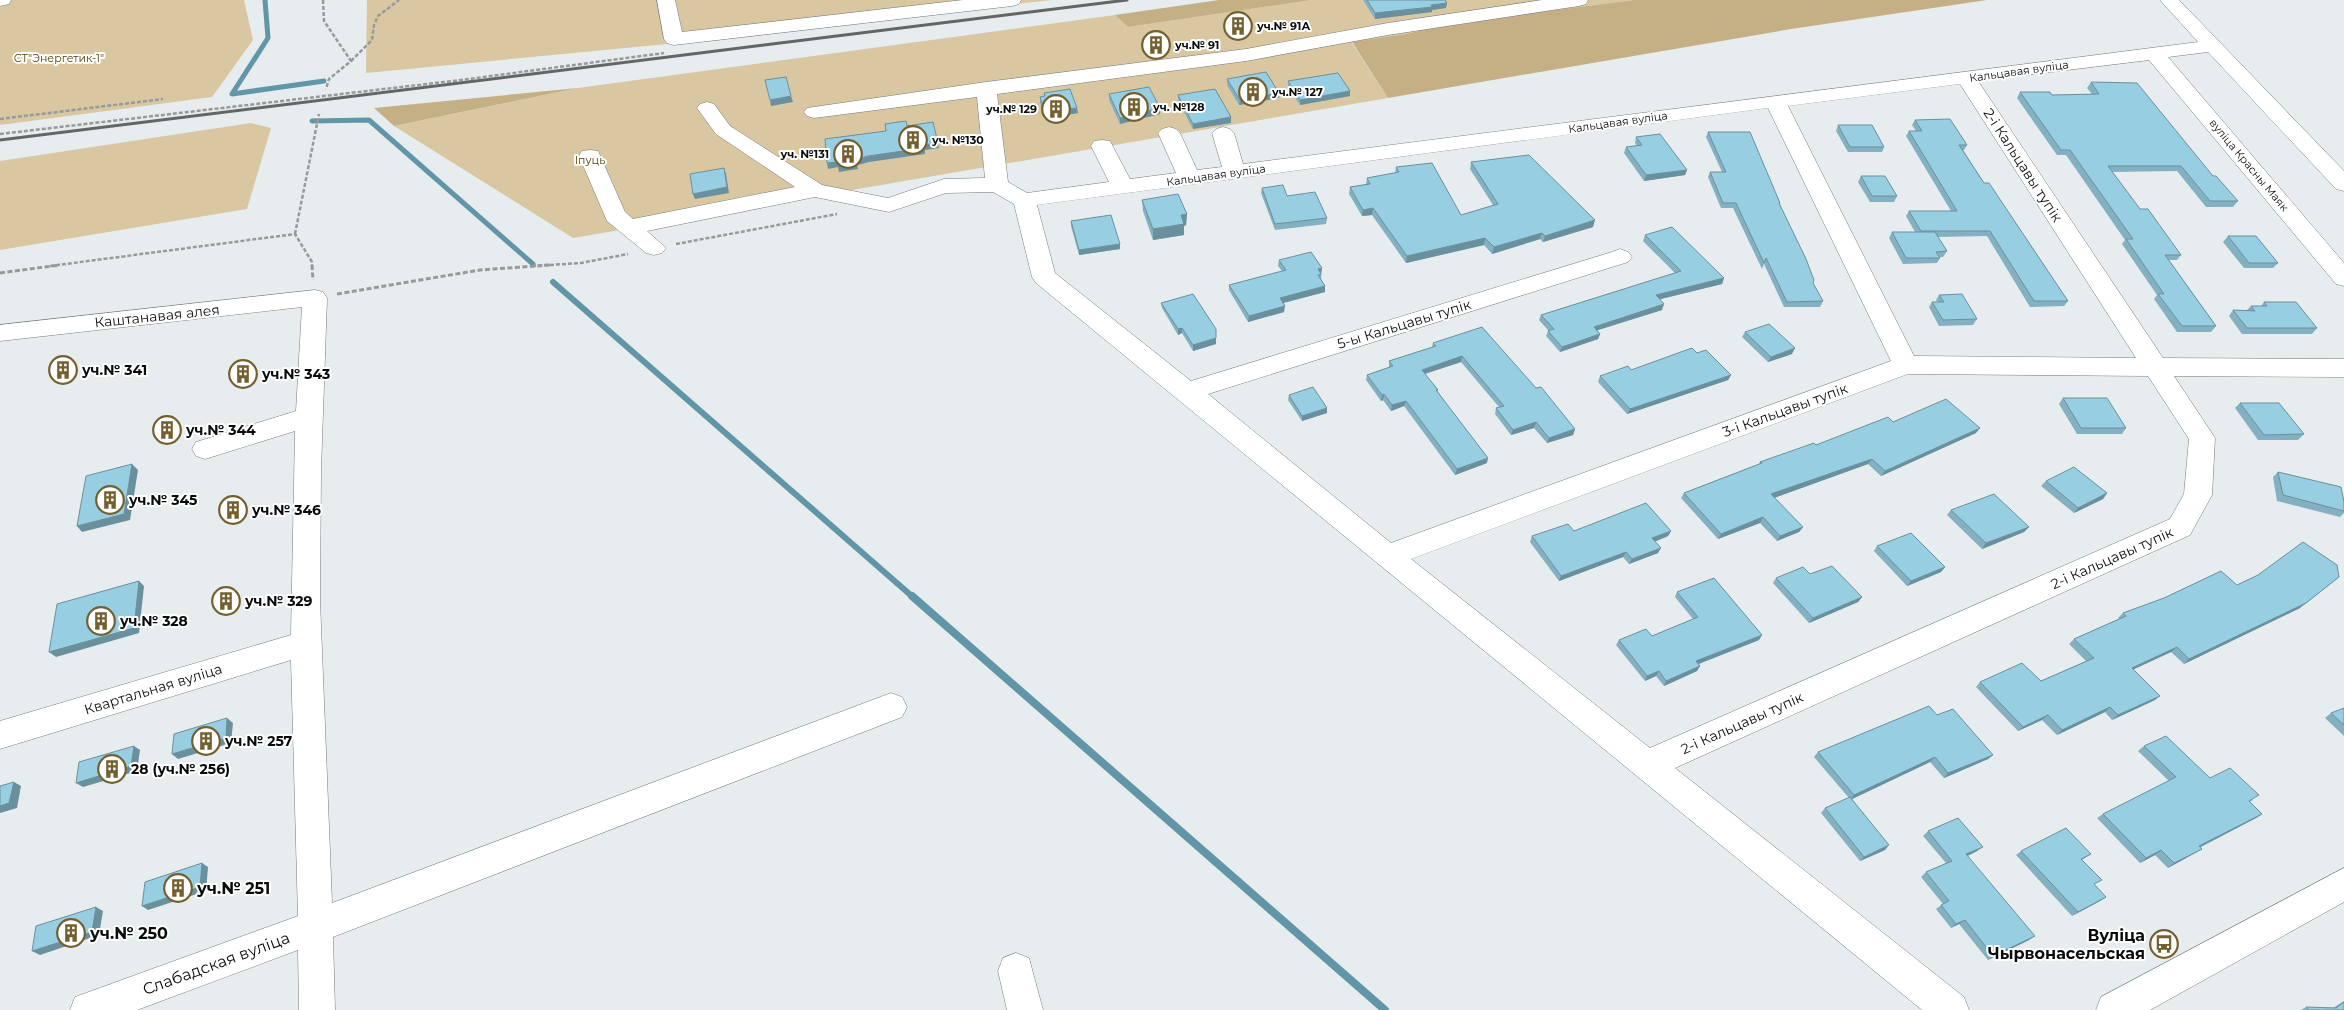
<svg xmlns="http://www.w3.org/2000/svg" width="2344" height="1010" font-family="Montserrat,sans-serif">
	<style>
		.green { fill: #d8c7a1 }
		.forest { fill: #c4b084 }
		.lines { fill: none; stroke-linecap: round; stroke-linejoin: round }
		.stream-far2 { stroke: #6196a9; stroke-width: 5 }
		.stream-far1 { stroke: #6196a9; stroke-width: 6 }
		.stream { stroke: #6196a9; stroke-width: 8 }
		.minor-casing { stroke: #767a7c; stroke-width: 1 }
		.path-far1 { stroke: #969a9b; stroke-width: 2.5; stroke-dasharray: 4 2; stroke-linecap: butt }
		.path { stroke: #969a9b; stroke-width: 3; stroke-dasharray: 5 2.5; stroke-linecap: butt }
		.minor { fill: #fff; fill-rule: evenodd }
		.rail { stroke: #636667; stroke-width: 3 }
		.wall { fill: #83b1c2 }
		.shaded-wall { fill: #6a909e }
		.building { fill: #98cee2; stroke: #6a909e }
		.labels { text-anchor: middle; stroke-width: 4; stroke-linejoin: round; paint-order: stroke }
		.far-poi-label { font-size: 11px; font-weight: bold; fill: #0a0c0c; stroke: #fff; text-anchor: start }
		.far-park-label { font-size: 11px; fill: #533e05; stroke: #fff }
		.far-street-label { font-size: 11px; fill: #0a0c0c; stroke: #fff }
		.street-label { font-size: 14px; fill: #0a0c0c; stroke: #fff }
		.poi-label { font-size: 14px; font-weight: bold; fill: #0a0c0c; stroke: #fff; text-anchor: start }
		.near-poi-label { font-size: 16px; font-weight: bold; fill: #0a0c0c; stroke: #fff; text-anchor: start }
		.near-street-label { font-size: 16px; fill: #0a0c0c; stroke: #fff }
	</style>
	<rect width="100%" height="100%" fill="#e7ecee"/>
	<g class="green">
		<polygon points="0,0 244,0 253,40 212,97 0,125"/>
		<polygon points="367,0 1052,0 667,44 366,73"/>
		<polygon points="1312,0 1634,0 1445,24 1406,34 1352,43 1388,98 573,238 394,126 578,88 1115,15 1128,27"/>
		<polygon points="251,123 271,128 247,209 0,250 0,161"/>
	</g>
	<g class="forest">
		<polygon points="1219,0 1312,0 1128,27 1115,15"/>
		<polygon points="1634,0 1987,0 1791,29 1388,98 1352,42 1406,34 1445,24"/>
		<polygon points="578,88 394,126 374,108"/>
	</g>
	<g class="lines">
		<g class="stream-far2">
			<polyline points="265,0 268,38 232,94 324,81"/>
			<polyline points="312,121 369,120 533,264"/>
		</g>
		<polyline class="stream-far1" points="553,282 914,598"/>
		<polyline class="stream" points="912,596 1385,1010"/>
		<defs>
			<g id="minor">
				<polygon points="0,0 11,0 9,4 0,6"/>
				<polygon points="657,0 675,0 682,32 963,0 1021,0 1019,4 1012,6 674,45 667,43 664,39"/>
				<path d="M1542,0H1588L1586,4L1579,6L1388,35L1246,61L997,94L1008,182L1027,193L1109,182L1091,146L1094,141L1102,140L1110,141L1130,179L1176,173L1158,133L1162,129L1169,127L1176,129L1180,133L1197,170L1222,167L1212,133L1216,129L1223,127L1230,129L1234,133L1243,164L2198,42L2160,0H2179L2344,171V191L2336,189L2208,52L2168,57L2344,263V286L2336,284L2149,60L1978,81L2163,358L2344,359V377L2174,376L2215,438L2212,495L2190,535L1675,768L1964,997L1969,1010H1922L1036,283L1032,277L1014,204L993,192L946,193L889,212L815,197L647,231L666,248L662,253L654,255L646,253L607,221L579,156L582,151L590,150L598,151L625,212L633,219L795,187L716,134L697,108L700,104L707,102L714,104L730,126L822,185L888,198L944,179L985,178L977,97L814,118L807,116L804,112L807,108L986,82L1246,49L1388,23ZM1960,84L2136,358L1914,356L1788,106ZM1768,108L1891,361L1391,543L1208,394L1628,262L1632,257L1628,252L1620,249L1612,252L1191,381L1055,273L1037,205ZM1908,374L2148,376L2189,439L2184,494L2170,519L1650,748L1411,559Z"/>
				<polygon points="315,290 323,292 327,298 321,470 320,600 332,903 891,693 902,697 907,707 902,717 333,937 335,1010 299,1010 298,950 137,1010 70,1010 75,997 298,916 291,660 0,749 0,721 291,635 295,431 205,459 196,456 192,449 196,442 296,411 302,307 0,341 0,325"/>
				<polygon points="2344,868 2344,902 2150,1010 2096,1010 2101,997"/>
				<polygon points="1016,953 1029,958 1043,1010 1007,1010 998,971 1003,958"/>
			</g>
		</defs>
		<use href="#minor" class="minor-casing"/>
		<g class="path-far1">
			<polyline points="323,0 324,21 351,61 329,79 326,89"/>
			<polyline points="351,61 372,40 374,25 378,16 399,0"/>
			<polyline points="0,119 163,99"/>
			<polyline points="0,134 461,80 664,53"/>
			<polyline points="295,234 319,114"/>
			<polyline points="676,244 837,214"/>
			<polyline points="50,266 295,234 312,262 312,266"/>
			<polyline points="532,266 581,263 628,254"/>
		</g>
		<g class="path">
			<polyline points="312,265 313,280"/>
			<polyline points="0,273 60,265"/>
			<polyline points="337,294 480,270 550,265"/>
		</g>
		<use href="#minor" class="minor"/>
		<polyline class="rail" points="0,140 1127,0"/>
	</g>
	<g class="wall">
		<polygon points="1363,0 1445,0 1446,8 1432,10 1432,12 1375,19"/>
		<polygon points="1227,79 1279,93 1279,98 1239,105 1227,85"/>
		<polygon points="1288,81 1350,91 1350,96 1300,105 1288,87"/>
		<polygon points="2091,82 2213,176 2238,201 2233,207 2206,207 2177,171 2112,172 2140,209 2181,255 2177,260 2169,260 2216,326 2211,332 2177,332 2154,299 2157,295 2122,244 2125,240 2066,155 2057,155 2017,98 2020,92 2052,95 2092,94 2087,88"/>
		<polygon points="1044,93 1078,113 1067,115 1067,118 1047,121 1040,103 1040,97 1044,96"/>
		<polygon points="1109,94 1160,114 1120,124 1109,100"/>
		<polygon points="1178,95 1231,117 1231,123 1193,129 1178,101"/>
		<polygon points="1915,120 1967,145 1964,150 1963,150 1984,183 2068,301 2064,306 2030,307 1987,236 1938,237 1947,251 1943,257 1939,257 1940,258 1937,263 1903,264 1889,238 1892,232 1915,232 1906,216 1909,211 1951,211 1906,136 1909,131 1916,131 1912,125"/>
		<polygon points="1838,125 1884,147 1882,152 1848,152 1836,131"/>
		<polygon points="1708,132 1780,203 1780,205 1813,283 1823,301 1820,307 1784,307 1764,264 1762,269 1733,208 1721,208 1708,177 1710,172 1722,172 1706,137"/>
		<polygon points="1636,137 1687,170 1685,175 1644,181 1624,153 1626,147 1637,146 1635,143"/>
		<polygon points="1471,162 1593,227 1543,242 1540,239 1492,254 1484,245 1406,263 1372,215 1362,216 1349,194 1350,187 1366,184 1367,178 1395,173 1396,167 1461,215 1493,205 1470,169"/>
		<polygon points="1861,176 1897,196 1894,202 1870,202 1858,182"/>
		<polygon points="1262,188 1327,218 1326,224 1275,230 1261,193"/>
		<polygon points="1142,200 1187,214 1186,225 1184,226 1184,235 1153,240 1143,211"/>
		<polygon points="1071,221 1120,244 1120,249 1079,255 1071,226"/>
		<polygon points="1645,235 1724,278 1722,284 1660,299 1662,310 1597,330 1600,334 1598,339 1560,352 1546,336 1548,331 1548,330 1539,320 1541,315 1675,273 1643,241"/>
		<polygon points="2228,236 2278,263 2273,268 2244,268 2223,242"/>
		<polygon points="1279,260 1322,268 1321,279 1325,286 1325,292 1283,303 1284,312 1248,322 1229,290 1229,285 1282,271 1278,266"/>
		<polygon points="1939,295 1977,319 1973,325 1939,326 1929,307 1932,302 1937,302 1936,300"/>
		<polygon points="2264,302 2317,328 2312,334 2242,334 2229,316 2233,310 2247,310 2251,306 2261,306"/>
		<polygon points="1161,303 1216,344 1193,351 1182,333 1178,335 1162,308"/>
		<polygon points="1745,332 1792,354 1768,362 1742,337"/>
		<polygon points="1433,343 1536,388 1575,429 1573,435 1547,443 1534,428 1511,435 1495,414 1496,408 1499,407 1461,362 1425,374 1438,390 1438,392 1487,463 1455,475 1404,406 1391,411 1383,400 1381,401 1366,380 1367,375 1389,367 1389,361 1432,347"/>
		<polygon points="1697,353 1731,375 1728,380 1627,414 1598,382 1600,376 1631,370"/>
		<polygon points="1289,395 1327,413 1302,421 1288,400"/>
		<polygon points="2063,398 2126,428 2122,434 2077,434 2059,404"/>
		<polygon points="2240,403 2304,434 2298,440 2258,440 2235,408"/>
		<polygon points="1893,422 1976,433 1881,476 1868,464 1774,498 1803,527 1799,532 1777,541 1760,523 1718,539 1681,498 1684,493 1759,464 1760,462"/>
		<polygon points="2278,472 2344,502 2344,513 2340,517 2277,501 2273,477"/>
		<polygon points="2046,481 2107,493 2103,499 2074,513 2041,486"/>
		<polygon points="1951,510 2029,527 2024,532 1982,549 1947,515"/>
		<polygon points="1574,531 1671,531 1668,536 1655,541 1658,553 1629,564 1623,557 1559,581 1530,542 1532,536"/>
		<polygon points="1877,546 1945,567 1941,572 1907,586 1874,551"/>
		<polygon points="1810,574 1862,597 1858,602 1809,623 1773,583 1776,578"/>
		<polygon points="2237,585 2300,608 2184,664 2171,652 2133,669 2155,700 2112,720 2105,712 2057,735 2042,720 2018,731 1976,687 1980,682 2041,681 2086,661 2069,644 2074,639 2119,619 2118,618 2123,613"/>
		<polygon points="1677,592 1759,640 1699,664 1700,666 1697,671 1664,686 1656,676 1645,681 1616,645 1619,640 1652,636 1693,619 1675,597"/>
		<polygon points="2344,708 2344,736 2325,718 2331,713"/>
		<polygon points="1937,715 1993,755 1988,759 1944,778 1930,762 1852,799 1885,850 1860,861 1821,813 1825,808 1849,798 1814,757 1818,752"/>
		<polygon points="2144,746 2253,800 2249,802 2262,814 2256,818 2200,847 2202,849 2195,853 2168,868 2155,855 2140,863 2097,818 2103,814 2169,781 2138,751"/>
		<polygon points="1928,831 1977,851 1968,856 2029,940 1988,960 1959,924 1951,928 1936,909 1943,904 1921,877 1926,872 1946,863 1923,836"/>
		<polygon points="2021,851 2091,854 2082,860 2094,885 2106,897 2100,901 2072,916 2016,855"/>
		<polygon points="2344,1001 2344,1010 2301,1010 2306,1007 2333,1008"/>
	</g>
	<g class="shaded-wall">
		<polygon points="1447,3 1446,8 1432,10 1432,12 1375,19 1375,13"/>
		<polygon points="1350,91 1350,96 1300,105 1300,100"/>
		<polygon points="1279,93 1279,98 1239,105 1240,100"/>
		<polygon points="791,96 793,102 771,106 770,100"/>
		<polygon points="1077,108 1078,113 1067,115 1067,118 1047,121 1046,115 1066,109"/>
		<polygon points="1160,108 1160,114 1120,124 1120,118"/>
		<polygon points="1231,117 1231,123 1193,129 1193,124"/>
		<polygon points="938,143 939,148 925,150 925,154 869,162 858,165 856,159 924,145"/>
		<polygon points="837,162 857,164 858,169 839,172 838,167 828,169 827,163"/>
		<polygon points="724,168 726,174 729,193 695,199 693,194"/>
		<polygon points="1687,170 1685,175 1644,181 1646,175"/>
		<polygon points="1373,208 1372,215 1362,216 1363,210"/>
		<polygon points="1187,214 1186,225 1184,226 1184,235 1153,240 1153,229 1181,215"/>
		<polygon points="1595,220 1593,227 1543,242 1545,236"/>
		<polygon points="1542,233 1540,239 1492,254 1494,247"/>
		<polygon points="1485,238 1484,245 1406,263 1407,256"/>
		<polygon points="1120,244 1120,249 1079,255 1079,250"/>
		<polygon points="1322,268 1321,273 1318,269"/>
		<polygon points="1724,278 1722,284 1653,301 1656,295"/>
		<polygon points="1325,286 1325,292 1279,304 1280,298"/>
		<polygon points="1664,304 1662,310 1592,332 1594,327"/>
		<polygon points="1285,306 1284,312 1248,322 1249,316"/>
		<polygon points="1182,328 1182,333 1178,335 1178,329"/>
		<polygon points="1600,334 1598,339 1560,352 1562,347"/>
		<polygon points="1216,338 1216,344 1193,351 1193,345"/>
		<polygon points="1795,348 1792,354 1768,362 1771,357"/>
		<polygon points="1462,356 1461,362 1421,375 1422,370"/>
		<polygon points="1731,375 1728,380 1627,414 1630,409"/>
		<polygon points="1384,394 1383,400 1381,401 1382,395"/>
		<polygon points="1406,401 1404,406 1391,411 1392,405"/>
		<polygon points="1327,408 1327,413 1302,421 1302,416"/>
		<polygon points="1536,422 1534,428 1511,435 1513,430"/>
		<polygon points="1980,428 1976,433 1881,476 1885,471"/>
		<polygon points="1575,429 1573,435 1547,443 1549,438"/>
		<polygon points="1488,458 1487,463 1455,475 1457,469"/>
		<polygon points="1872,459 1868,464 1768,500 1771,494"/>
		<polygon points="132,464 138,470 130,520 82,532 77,526"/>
		<polygon points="2107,493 2103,499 2074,513 2078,508"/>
		<polygon points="1763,517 1760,523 1718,539 1721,534"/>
		<polygon points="1803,527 1799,532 1777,541 1780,536"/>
		<polygon points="2029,527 2024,532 1982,549 1986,543"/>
		<polygon points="1671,531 1668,536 1650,544 1652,538"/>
		<polygon points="1661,548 1658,553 1629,564 1632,559"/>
		<polygon points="1626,552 1623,557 1559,581 1561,576"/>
		<polygon points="1945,567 1941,572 1907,586 1911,581"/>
		<polygon points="2339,577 2300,608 2184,664 2189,659"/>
		<polygon points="139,581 144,586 139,633 56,657 49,652"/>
		<polygon points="1862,597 1858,602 1809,623 1813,618"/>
		<polygon points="1762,635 1759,640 1693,666 1696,661"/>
		<polygon points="2177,647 2171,652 2126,673 2132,668"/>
		<polygon points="1700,666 1697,671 1664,686 1666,681"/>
		<polygon points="1659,671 1656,676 1645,681 1647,676"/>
		<polygon points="2160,696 2155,700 2112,720 2118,715"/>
		<polygon points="2110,707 2105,712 2057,735 2062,730"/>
		<polygon points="2048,715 2042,720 2018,731 2023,727"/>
		<polygon points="227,718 233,723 231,743 178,759 172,754"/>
		<polygon points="134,746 140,750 137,771 83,787 76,783"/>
		<polygon points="1993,755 1988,759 1944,778 1948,773"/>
		<polygon points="1935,757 1930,762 1850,800 1854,795"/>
		<polygon points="14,782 21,786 17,808 0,813 0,806"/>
		<polygon points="2262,814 2256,818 2193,851 2199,846"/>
		<polygon points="1889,845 1885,850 1860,861 1864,857"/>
		<polygon points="1983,847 1977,851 1962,858 1966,854"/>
		<polygon points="2202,849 2195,853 2168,868 2174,863"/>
		<polygon points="2161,850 2155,855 2140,863 2146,858"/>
		<polygon points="202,863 208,867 206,891 148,910 142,906"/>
		<polygon points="2106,897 2100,901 2072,916 2078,912"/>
		<polygon points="96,907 103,911 99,935 40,955 32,951"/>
		<polygon points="1965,920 1959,924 1951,928 1956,924"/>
		<polygon points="2035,936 2029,940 1988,960 1993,956"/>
	</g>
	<g class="building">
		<polygon points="1367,0 1445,0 1447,3 1431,5 1432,7 1375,13"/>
		<polygon points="1266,72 1279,93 1240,100 1227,79"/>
		<polygon points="1338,73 1350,91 1300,100 1288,81"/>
		<polygon points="786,77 791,96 770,100 765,80"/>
		<polygon points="2091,82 2137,83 2213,176 2216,176 2238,201 2210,201 2181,166 2108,166 2140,209 2148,209 2181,255 2165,255 2216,326 2182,326 2158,294 2164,294 2126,239 2133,239 2070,150 2061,150 2020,92 2050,92 2052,95 2099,94"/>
		<polygon points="1149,87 1160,108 1120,118 1109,94"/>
		<polygon points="1070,89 1077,108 1066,109 1067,112 1046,115 1040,97 1045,96 1044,93"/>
		<polygon points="1215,89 1231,117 1193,124 1178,95"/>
		<polygon points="1950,119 1967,145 1959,145 1984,183 1989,183 2068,301 2034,301 1990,231 1921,231 1909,211 1957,211 1909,131 1922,131 1915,120"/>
		<polygon points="906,121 907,126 933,122 938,143 924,145 924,148 868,156 856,159 857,164 838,166 837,162 827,163 825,139 886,131 885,124"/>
		<polygon points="1838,125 1872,125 1884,147 1850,147"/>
		<polygon points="1708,132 1750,132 1780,203 1779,203 1806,259 1814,280 1813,283 1823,301 1787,302 1766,258 1764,263 1736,203 1723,203 1710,172 1726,172"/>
		<polygon points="1660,134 1687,170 1646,175 1626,147 1642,145 1636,137"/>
		<polygon points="1529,155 1595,220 1545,236 1542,233 1494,247 1485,238 1407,256 1373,208 1363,210 1350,187 1370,184 1367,178 1399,172 1396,167 1432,163 1461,215 1498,204 1471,162"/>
		<polygon points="724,168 727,187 693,194 690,174"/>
		<polygon points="1861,176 1885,176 1897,196 1872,196"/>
		<polygon points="1283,185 1287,196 1315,192 1327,218 1275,224 1262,188"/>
		<polygon points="1178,194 1187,214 1181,215 1184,224 1153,229 1142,200"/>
		<polygon points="1111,215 1120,244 1079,250 1071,221"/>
		<polygon points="1672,227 1724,278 1656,295 1664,304 1594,327 1600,334 1562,347 1548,331 1554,329 1541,315 1681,271 1645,235"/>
		<polygon points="1892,232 1935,232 1947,251 1936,252 1940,258 1906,258"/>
		<polygon points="2228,236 2256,236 2278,263 2249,263"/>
		<polygon points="1311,252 1322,268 1318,269 1321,274 1318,275 1325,286 1280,298 1285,306 1249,316 1229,285 1286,270 1279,260"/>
		<polygon points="1193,294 1216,329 1216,338 1193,345 1182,328 1178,329 1161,303"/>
		<polygon points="1962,294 1977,319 1943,320 1932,302 1944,302 1939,295"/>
		<polygon points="2264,302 2296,302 2317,328 2247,328 2233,310 2255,311 2251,306 2267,306"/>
		<polygon points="1769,324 1795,348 1771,357 1745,332"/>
		<polygon points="1482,327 1536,388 1541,387 1575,429 1549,438 1536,422 1513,430 1496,408 1504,406 1462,356 1422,370 1438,390 1436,390 1488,458 1457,469 1406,401 1392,405 1384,394 1382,395 1367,375 1393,366 1389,361 1436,346 1433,343"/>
		<polygon points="1692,348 1697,353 1706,350 1731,375 1630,409 1600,376 1628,366 1631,370"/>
		<polygon points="1313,387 1327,408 1302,416 1289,395"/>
		<polygon points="2063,398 2107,398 2126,428 2081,428"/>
		<polygon points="1946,399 1980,428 1885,471 1872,459 1771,494 1803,527 1780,536 1763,517 1721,534 1684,493 1762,463 1760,462 1814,443 1816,445 1888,417 1893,422"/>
		<polygon points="2240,403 2279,403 2304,434 2264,435"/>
		<polygon points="132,464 124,514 77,526 86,476"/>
		<polygon points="2074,467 2107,493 2078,508 2046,481"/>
		<polygon points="2278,472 2341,487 2344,502 2344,511 2283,495"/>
		<polygon points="1994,494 2029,527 1986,543 1951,510"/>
		<polygon points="1646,503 1671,531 1652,538 1661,548 1632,559 1626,552 1561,576 1532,536 1568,524 1574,531"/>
		<polygon points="1911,533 1945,567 1911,581 1877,546"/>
		<polygon points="2303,542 2337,565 2339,577 2306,603 2189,659 2177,647 2132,668 2160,696 2118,715 2110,707 2062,730 2048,715 2023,727 1980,682 2022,663 2041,681 2094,658 2074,639 2126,616 2123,613 2164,598 2221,571 2237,585 2258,575"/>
		<polygon points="1832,566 1862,597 1813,618 1776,578 1803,567 1810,574"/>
		<polygon points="1714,578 1762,635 1696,661 1700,666 1666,681 1659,671 1647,676 1619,640 1646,629 1652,636 1698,617 1677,592"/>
		<polygon points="139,581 134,628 49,652 57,604"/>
		<polygon points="1929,706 1937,715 1953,709 1993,755 1948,773 1935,757 1854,795 1818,752"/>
		<polygon points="2344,708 2344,725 2331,713"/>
		<polygon points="227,718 226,738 172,754 174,734"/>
		<polygon points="2166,736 2210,778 2230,768 2259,795 2249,801 2262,814 2199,846 2202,849 2174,863 2161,850 2146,858 2103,814 2176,777 2144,746"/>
		<polygon points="134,746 131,766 76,783 79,762"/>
		<polygon points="14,782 9,803 0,806 0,786"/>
		<polygon points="1850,797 1889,845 1864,857 1825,808"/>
		<polygon points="1958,818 1983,847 1966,854 2035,936 1993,956 1965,920 1956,924 1941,905 1949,901 1926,872 1952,861 1928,831"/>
		<polygon points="2066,828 2091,854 2081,859 2102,880 2094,884 2106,897 2078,912 2021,851"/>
		<polygon points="202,863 200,887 142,906 145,882"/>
		<polygon points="96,907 92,932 32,951 36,926"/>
		<polygon points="2344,1002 2344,1010 2309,1010 2306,1007 2336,1008"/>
	</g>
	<defs>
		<symbol id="building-ring" viewBox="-11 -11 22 22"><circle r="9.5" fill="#fff" stroke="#745f2e" stroke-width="1.5"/><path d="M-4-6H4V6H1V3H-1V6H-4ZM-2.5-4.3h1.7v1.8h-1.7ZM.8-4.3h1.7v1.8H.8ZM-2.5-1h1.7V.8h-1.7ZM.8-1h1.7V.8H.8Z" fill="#745f2e"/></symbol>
		<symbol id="bus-ring" viewBox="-11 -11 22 22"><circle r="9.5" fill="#fff" stroke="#745f2e" stroke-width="1.5"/><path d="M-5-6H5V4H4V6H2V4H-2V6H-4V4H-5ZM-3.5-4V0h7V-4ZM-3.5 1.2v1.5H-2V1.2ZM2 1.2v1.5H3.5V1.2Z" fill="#745f2e"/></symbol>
	</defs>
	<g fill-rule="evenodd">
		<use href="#building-ring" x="1222" y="10" width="32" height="32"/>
		<use href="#building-ring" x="1140" y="29" width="32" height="32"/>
		<use href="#building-ring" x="1237" y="76" width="32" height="32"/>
		<use href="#building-ring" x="1118" y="91" width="32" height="32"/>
		<use href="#building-ring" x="1040" y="93" width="32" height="32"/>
		<use href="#building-ring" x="897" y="124" width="32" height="32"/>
		<use href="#building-ring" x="832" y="138" width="32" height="32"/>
		<use href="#building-ring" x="47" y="354" width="32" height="32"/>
		<use href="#building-ring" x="227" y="358" width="32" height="32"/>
		<use href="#building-ring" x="151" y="414" width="32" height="32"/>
		<use href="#building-ring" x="94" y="484" width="32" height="32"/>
		<use href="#building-ring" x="217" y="494" width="32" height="32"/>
		<use href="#building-ring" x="210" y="585" width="32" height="32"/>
		<use href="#building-ring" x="85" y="605" width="32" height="32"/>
		<use href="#building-ring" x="190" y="725" width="32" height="32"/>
		<use href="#building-ring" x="96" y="753" width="32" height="32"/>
		<use href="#building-ring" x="162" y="872" width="32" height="32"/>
		<use href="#building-ring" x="55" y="917" width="32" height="32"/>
		<use href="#bus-ring" x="2148" y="928" width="32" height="32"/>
	</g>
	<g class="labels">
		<g class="far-poi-label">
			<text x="1257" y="30">уч.№ 91А</text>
			<text x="1175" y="49">уч.№ 91</text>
			<text x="1272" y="96">уч.№ 127</text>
			<text x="1153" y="111">уч. №128</text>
			<text x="1037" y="113" text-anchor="end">уч.№ 129</text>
			<text x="932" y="144">уч. №130</text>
			<text x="829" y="158" text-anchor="end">уч. №131</text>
		</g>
		<g class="far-park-label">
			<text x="59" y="62">СТ"Энергетик-1"</text>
			<text x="590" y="164">Іпуць</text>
		</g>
		<g class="far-street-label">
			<text transform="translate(2019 71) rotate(-8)" y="4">Кальцавая вуліца</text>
			<text transform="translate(1618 122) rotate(-8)" y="4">Кальцавая вуліца</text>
			<text transform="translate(2249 165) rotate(50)" y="4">вуліца Красны Маяк</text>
			<text transform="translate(1216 175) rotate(-8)" y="4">Кальцавая вуліца</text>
		</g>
		<g class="street-label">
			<text transform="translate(2023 165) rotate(57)" y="5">2-і Кальцавы тупік</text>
			<text transform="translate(157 316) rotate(-6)" y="5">Каштанавая алея</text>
			<text transform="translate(1404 324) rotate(-17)" y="5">5-ы Кальцавы тупік</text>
			<text transform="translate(1785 410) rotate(-20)" y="5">3-і Кальцавы тупік</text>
			<text transform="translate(2112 558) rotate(-24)" y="5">2-і Кальцавы тупік</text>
			<text transform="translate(153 689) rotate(-17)" y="5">Квартальная вуліца</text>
			<text transform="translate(1742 723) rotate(-24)" y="5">2-і Кальцавы тупік</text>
		</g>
		<g class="poi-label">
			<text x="82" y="375">уч.№ 341</text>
			<text x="262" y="379">уч.№ 343</text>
			<text x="186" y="435">уч.№ 344</text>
			<text x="129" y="505">уч.№ 345</text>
			<text x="252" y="515">уч.№ 346</text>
			<text x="245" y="606">уч.№ 329</text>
			<text x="120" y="626">уч.№ 328</text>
			<text x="225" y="746">уч.№ 257</text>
			<text x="131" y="774">28 (уч.№ 256)</text>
		</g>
		<g class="near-poi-label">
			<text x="197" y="894">уч.№ 251</text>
			<text x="90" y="939">уч.№ 250</text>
			<text x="2145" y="941" text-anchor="end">Вуліца<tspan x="2145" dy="18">Чырвонасельская</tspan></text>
		</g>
		<g class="near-street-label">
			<text transform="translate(216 963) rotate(-20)" y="6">Слабадская вуліца</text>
		</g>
	</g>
</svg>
